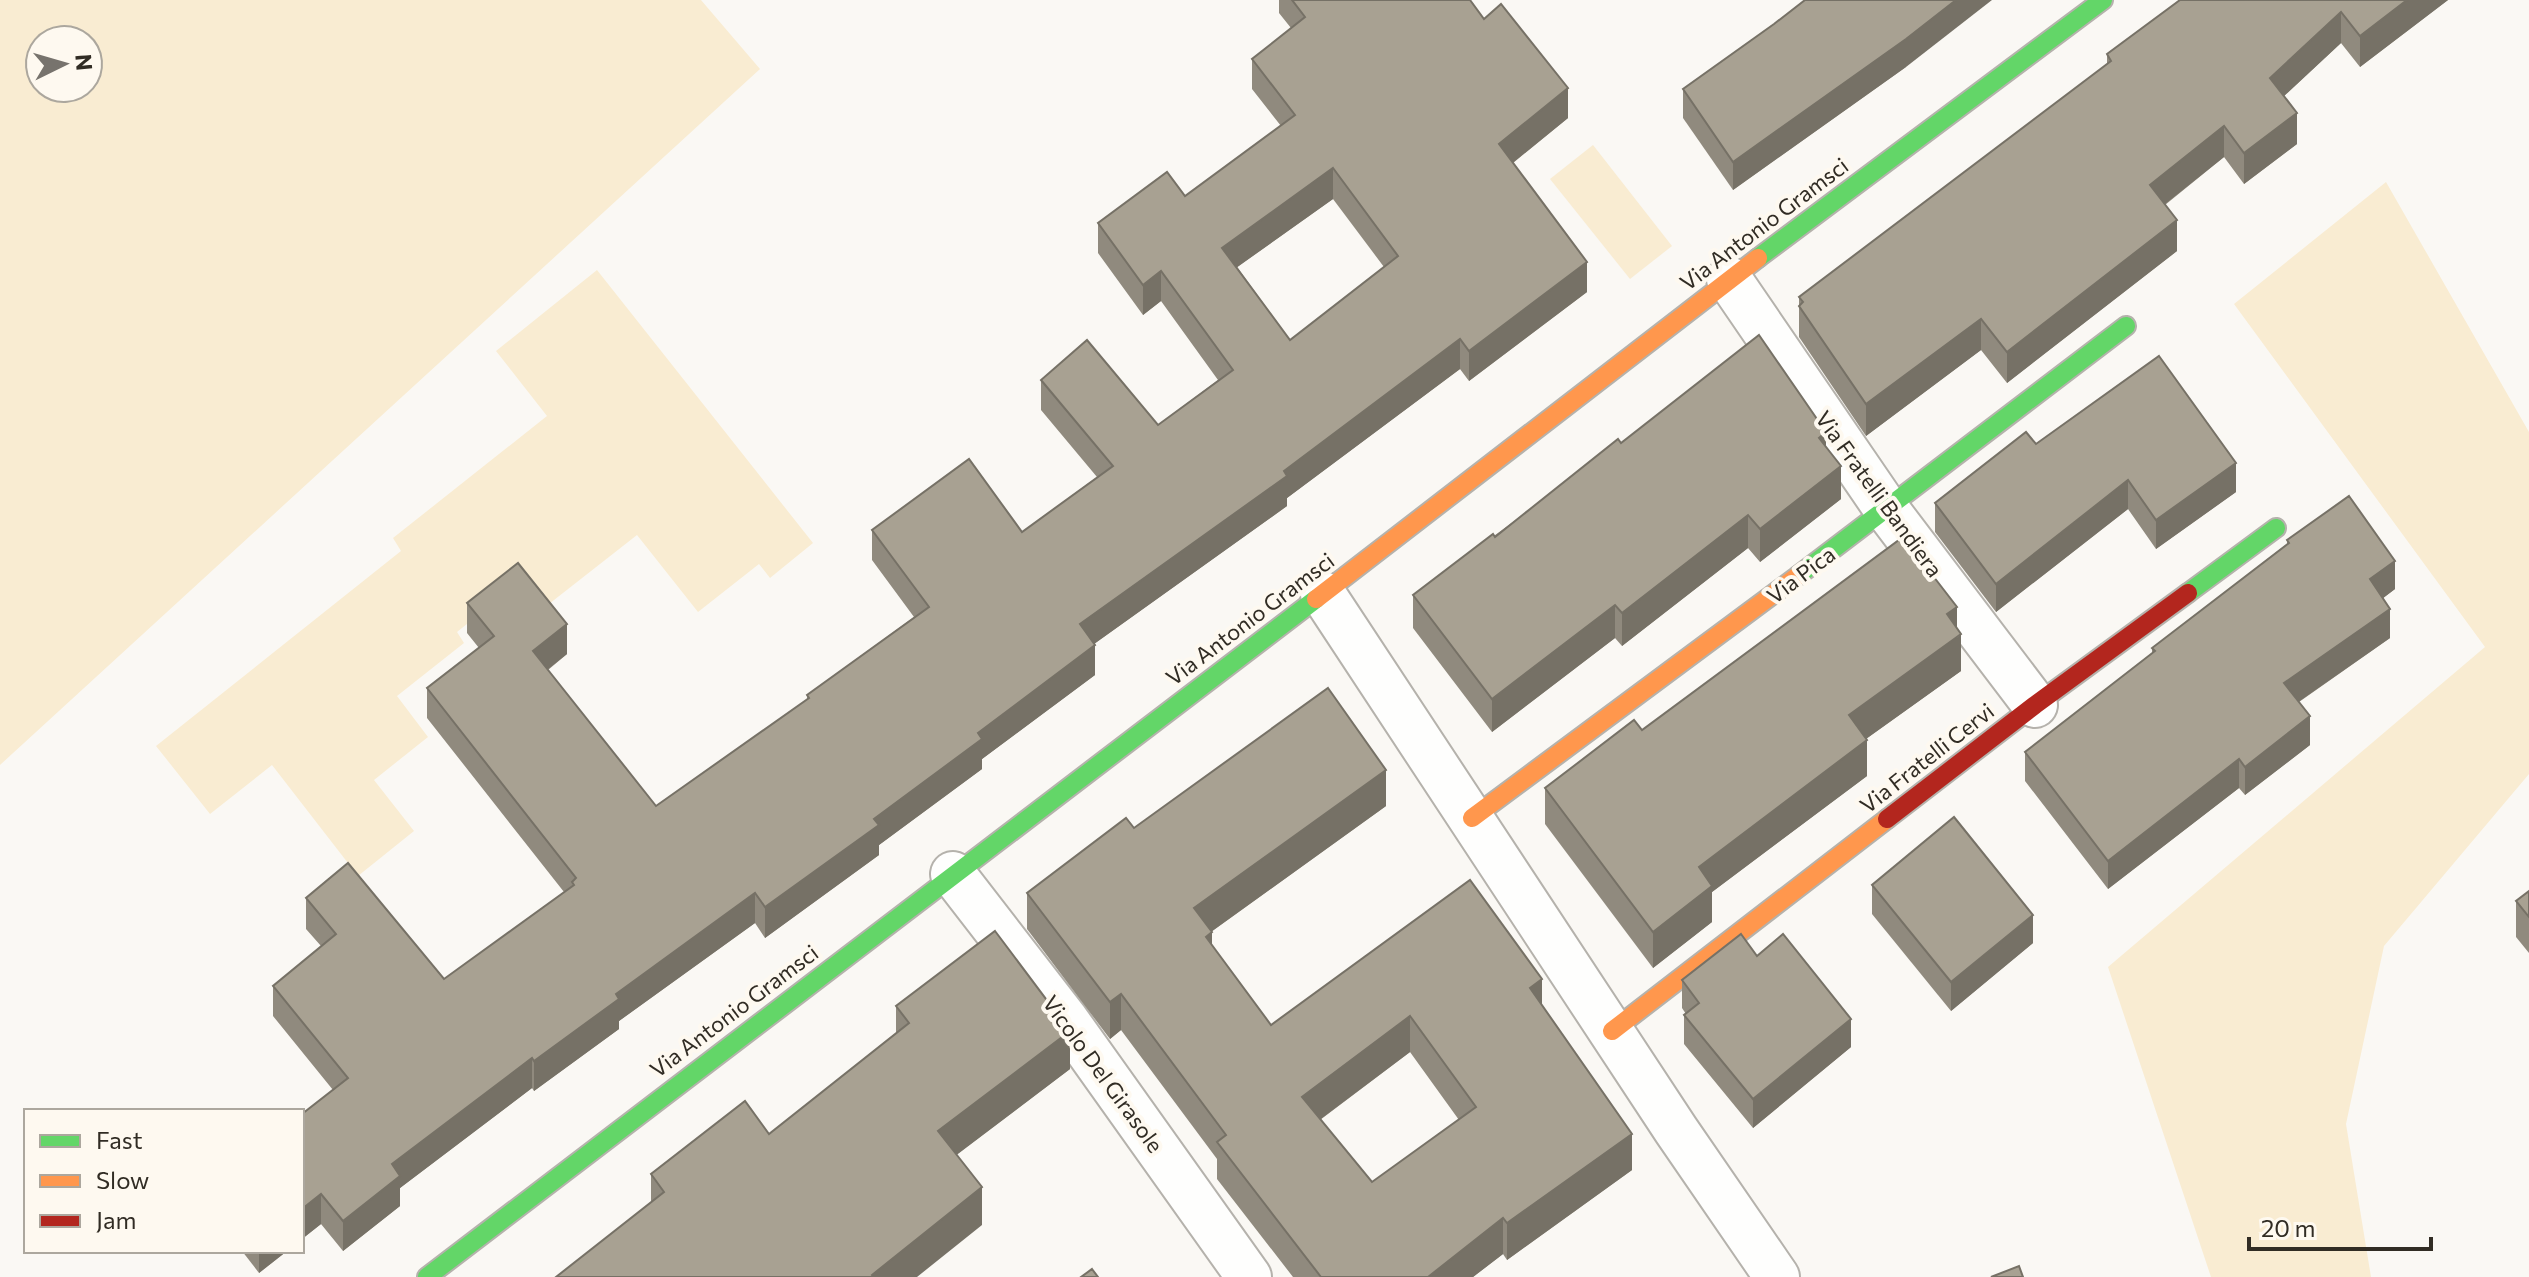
<svg xmlns="http://www.w3.org/2000/svg" width="2529" height="1277" font-family="Commissioner,sans-serif">
	<style>
		.green { fill: #f9ecd2; fill-rule: evenodd }
		.lines { fill: none; stroke-linecap: round; stroke-linejoin: round }
		.street-casing { stroke: #b5b2ac; stroke-width: 48 }
		.fast-casing { stroke: #b5b2ac; stroke-width: 22 }
		.slow-casing { stroke: #b5b2ac; stroke-width: 22 }
		.jam-casing { stroke: #b5b2ac; stroke-width: 22 }
		.street { stroke: #fefefd; stroke-width: 44 }
		.fast { stroke: #63d668; stroke-width: 18 }
		.slow { stroke: #ff974d; stroke-width: 18 }
		.jam { stroke: #b3261e; stroke-width: 18 }
		.wall { fill: #908a7e; fill-rule: evenodd }
		.shaded-wall { fill: #767166 }
		.building { fill: #a8a192; stroke: #767166; stroke-width: 2; fill-rule: evenodd }
		.labels { text-anchor: middle; stroke-width: 8; stroke-linejoin: round; paint-order: stroke }
		.street-label { font-size: 22px; fill: #312c24; stroke: #fef9f0 }
	</style>
	<rect width="100%" height="100%" fill="#faf8f4"/>
	<g class="green">
		<path d="M0,0H701L760,69L0,765ZM88,40V88H40V40Z"/>
		<polygon points="1593,145 1672,246 1630,279 1550,179"/>
		<polygon points="2386,182 2529,432 2529,774 2384,946 2346,1124 2371,1277 2211,1277 2108,967 2485,647 2234,304"/>
		<polygon points="597,270 813,543 770,578 759,564 698,612 637,535 540,611 518,583 457,632 464,643 397,696 428,737 374,780 414,831 358,876 272,765 210,814 156,746 401,551 393,538 547,416 496,351"/>
	</g>
	<g class="lines">
		<defs>
			<g id="street">
				<polyline points="1729,279 1887,510 2035,705"/>
				<polyline points="1323,594 1676,1130 1777,1277"/>
				<polyline points="953,874 1066,1020 1249,1277"/>
			</g>
			<g id="fast">
				<polyline points="1758,258 2103,0"/>
				<polyline points="1799,575 2126,326"/>
				<polyline points="2188,593 2276,528"/>
				<polyline points="427,1277 1316,599"/>
			</g>
			<g id="slow">
				<polyline points="1316,599 1758,258"/>
				<polyline points="1472,818 1799,575"/>
				<polyline points="1612,1031 1887,819"/>
			</g>
			<polyline id="jam" points="1887,819 2035,705 2188,593"/>
		</defs>
		<use href="#street" class="street-casing"/>
		<use href="#fast" class="fast-casing"/>
		<use href="#slow" class="slow-casing"/>
		<use href="#jam" class="jam-casing"/>
		<use href="#street" class="street"/>
		<use href="#fast" class="fast"/>
		<use href="#slow" class="slow"/>
		<use href="#jam" class="jam"/>
	</g>
	<g class="wall">
		<path d="M1279,0H1470L1484,19L1568,118L1513,163L1587,292L1469,381L1460,369L1287,498V506L1094,644L1095,675L982,759V769L879,845V855L765,938L755,923L619,1021V1029L534,1091L532,1088L400,1188V1206L343,1251L321,1224L302,1239V1114L333,1090L273,1016V986L321,946L306,929V898L444,979L564,892L427,718V688L479,648L467,633V603L567,654L548,670L656,806L807,700V695L914,617L872,560V530L1022,532L1097,477L1041,410V380L1158,425L1218,380L1161,301L1143,315L1098,253V223L1185,196L1281,126L1252,89V59L1291,28L1279,13ZM1333,199L1384,267L1290,340L1237,267Z"/>
		<polygon points="2180,0 2448,0 2360,67 2341,43 2284,96 2297,144 2244,184 2224,157 2165,205 2177,251 2007,383 1981,350 1866,436 1799,337 1799,297 2107,64 2107,54"/>
		<polygon points="1906,67 1733,190 1683,118 1683,89"/>
		<polygon points="1621,443 1826,447 1841,499 1760,562 1748,548 1622,646 1615,638 1492,732 1413,628 1413,595"/>
		<polygon points="2036,444 2236,492 2156,549 2128,509 1996,612 1935,532 1935,503"/>
		<polygon points="2287,540 2395,589 2383,598 2390,638 2299,702 2310,745 2245,795 2239,788 2108,889 2025,781 2025,752 2152,653 2152,648 2287,544"/>
		<polygon points="1957,628 1961,671 1866,739 1867,776 1712,892 1712,922 1653,968 1545,824 1545,788 1642,730"/>
		<path d="M1386,806L1211,932L1212,945L1271,1025L1542,1006L1632,1170L1507,1260L1503,1254L1473,1277H1293L1217,1179V1159L1121,1030L1110,1039L1027,929V893L1134,828ZM1410,1052L1459,1120L1372,1182L1320,1120Z"/>
		<polygon points="1872,885 2033,943 1951,1011 1872,914"/>
		<polygon points="2529,891 2529,953 2516,937 2516,901"/>
		<polygon points="1757,956 1851,1047 1753,1128 1684,1044 1684,1015 1686,1014 1682,1008 1682,980"/>
		<polygon points="896,1006 1070,1069 956,1155 982,1225 651,1202 651,1174 769,1134 896,1033"/>
		<polygon points="242,1251 287,1251 259,1273"/>
	</g>
	<g class="shaded-wall">
		<polygon points="1956,0 1992,0 1906,67 1733,190 1733,162"/>
		<polygon points="2407,0 2448,0 2360,67 2360,36"/>
		<polygon points="2341,12 2341,43 2270,109 2270,78"/>
		<polygon points="1568,88 1568,118 1499,174 1499,144"/>
		<polygon points="2297,113 2297,144 2244,184 2244,153"/>
		<polygon points="2224,126 2224,157 2150,216 2150,185"/>
		<polygon points="1333,168 1333,199 1222,278 1222,248"/>
		<polygon points="2177,220 2177,251 2007,383 2007,352"/>
		<polygon points="1587,262 1587,292 1469,381 1469,351"/>
		<polygon points="1161,271 1161,301 1143,315 1143,285"/>
		<polygon points="1981,319 1981,350 1866,436 1866,404"/>
		<polygon points="1460,339 1460,369 1287,498 1287,506 1080,654 1080,624"/>
		<polygon points="1826,432 1826,465 1819,438"/>
		<polygon points="2236,463 2236,492 2156,549 2156,520"/>
		<polygon points="1841,466 1841,499 1760,562 1760,529"/>
		<polygon points="2128,480 2128,509 1996,612 1996,584"/>
		<polygon points="1748,515 1748,548 1622,646 1622,613"/>
		<polygon points="2395,561 2395,589 2370,608 2370,579"/>
		<polygon points="1615,605 1615,638 1492,732 1492,699"/>
		<polygon points="1957,607 1957,638 1961,634 1961,671 1849,751 1849,715 1947,614"/>
		<polygon points="2390,609 2390,638 2284,712 2284,683"/>
		<polygon points="567,624 567,654 533,681 533,651"/>
		<polygon points="1095,645 1095,675 982,759 982,769 879,845 879,855 765,938 765,907 978,733"/>
		<polygon points="2310,716 2310,745 2245,795 2245,767"/>
		<polygon points="1867,740 1867,776 1712,892 1712,922 1653,968 1653,932 1699,867"/>
		<polygon points="2239,759 2239,788 2108,889 2108,861"/>
		<polygon points="1386,770 1386,806 1194,944 1194,908"/>
		<polygon points="755,893 755,923 619,1021 619,1029 534,1091 534,1061 616,994"/>
		<polygon points="2033,915 2033,943 1951,1011 1951,982"/>
		<polygon points="1212,932 1212,968 1206,937"/>
		<polygon points="1542,979 1542,1015 1530,988"/>
		<polygon points="1121,994 1121,1030 1110,1039 1110,1002"/>
		<polygon points="1410,1016 1410,1052 1302,1133 1302,1097"/>
		<polygon points="1851,1019 1851,1047 1753,1128 1753,1099"/>
		<polygon points="1070,1031 1070,1069 938,1169 938,1131"/>
		<polygon points="532,1058 532,1088 400,1188 400,1206 343,1251 343,1221 392,1164"/>
		<polygon points="1632,1134 1632,1170 1507,1260 1507,1223"/>
		<polygon points="982,1187 982,1225 917,1277 872,1277 872,1275"/>
		<polygon points="321,1194 321,1224 302,1239 302,1209"/>
		<polygon points="1503,1218 1503,1254 1473,1277 1428,1277"/>
		<polygon points="259,1251 287,1251 259,1273"/>
	</g>
	<g class="building">
		<path d="M1292,0H1470L1484,19L1501,4L1568,88L1499,144L1587,262L1469,351L1460,339L1284,471L1287,476L1080,624L1095,645L978,733L982,739L874,819L879,825L765,907L755,893L616,994L619,999L534,1061L532,1058L392,1164L400,1176L343,1221L321,1194L302,1209V1114L348,1078L273,986L336,934L306,898L348,863L444,979L574,885L572,882L576,878L427,688L494,636L467,603L518,563L567,624L533,651L656,806L809,698L807,695L929,607L872,530L969,459L1022,532L1113,466L1041,380L1087,340L1158,425L1233,370L1161,271L1143,285L1098,223L1167,172L1185,196L1295,115L1252,59L1305,17ZM1333,168L1398,256L1290,340L1222,248Z"/>
		<polygon points="1805,0 1956,0 1906,39 1733,162 1683,89 1774,24"/>
		<polygon points="2180,0 2407,0 2360,36 2341,12 2270,78 2297,113 2244,153 2224,126 2150,185 2177,220 2007,352 1981,319 1866,404 1799,306 1803,302 1799,297 2111,61 2107,54"/>
		<polygon points="1759,335 1826,432 1819,438 1841,466 1760,529 1748,515 1622,613 1615,605 1492,699 1413,595 1493,534 1495,537 1618,439 1621,443"/>
		<polygon points="2159,356 2236,463 2156,520 2128,480 1996,584 1935,503 2026,432 2036,444"/>
		<polygon points="2349,496 2395,561 2370,579 2390,609 2284,683 2310,716 2245,767 2239,759 2108,861 2025,752 2155,651 2152,648 2289,543 2287,540"/>
		<polygon points="1903,537 1957,607 1947,614 1961,634 1849,715 1867,740 1699,867 1712,886 1653,932 1545,788 1634,720 1642,730"/>
		<path d="M1328,688L1386,770L1194,908L1212,932L1206,937L1271,1025L1470,880L1542,979L1530,988L1632,1134L1507,1223L1503,1218L1428,1277H1321L1217,1142L1226,1135L1121,994L1110,1002L1027,893L1126,818L1134,828ZM1410,1016L1476,1107L1372,1182L1302,1097Z"/>
		<polygon points="1954,817 2033,915 1951,982 1872,885"/>
		<polygon points="2529,891 2529,917 2516,901"/>
		<polygon points="995,931 1070,1031 938,1131 982,1187 872,1275 874,1277 556,1277 664,1192 651,1174 745,1101 769,1134 909,1023 896,1006"/>
		<polygon points="1741,934 1757,956 1783,934 1851,1019 1753,1099 1684,1015 1699,1003 1682,980"/>
		<polygon points="2019,1266 2023,1277 1991,1277"/>
		<polygon points="1092,1269 1098,1277 1081,1277"/>
	</g>
	<g class="labels">
		<g class="street-label">
			<text transform="translate(1764 224) rotate(-37)" y="8">Via Antonio Gramsci</text>
			<text transform="translate(1879 494) rotate(54)" y="8">Via Fratelli Bandiera</text>
			<text transform="translate(1801 575) rotate(-37)" y="8">Via Pica</text>
			<text transform="translate(1250 619) rotate(-37)" y="8">Via Antonio Gramsci</text>
			<text transform="translate(1927 758) rotate(-38)" y="8">Via Fratelli Cervi</text>
			<text transform="translate(734 1011) rotate(-37)" y="8">Via Antonio Gramsci</text>
			<text transform="translate(1103 1074) rotate(54)" y="8">Vicolo Del Girasole</text>
		</g>
	</g>
	<rect x="24" y="1109" width="280" height="144" fill="#fef9f0" stroke="#aca79e" stroke-width="2"/>
	<rect x="40" y="1135" width="40" height="12" fill="#63d668" stroke="#aca79e" stroke-width="2"/>
	<text x="96" y="1149" font-size="24" fill="#312c24">Fast</text>
	<rect x="40" y="1175" width="40" height="12" fill="#ff974d" stroke="#aca79e" stroke-width="2"/>
	<text x="96" y="1189" font-size="24" fill="#312c24">Slow</text>
	<rect x="40" y="1215" width="40" height="12" fill="#b3261e" stroke="#aca79e" stroke-width="2"/>
	<text x="96" y="1229" font-size="24" fill="#312c24">Jam</text>
	<g transform="translate(64 64) rotate(85)"><circle r="38" fill="#fef9f0" stroke="#aca79e" stroke-width="2"/>
	<path d="M0-6L14 30L0 20L-14 30Z" fill="#77736d"/>
	<text y="-12" font-size="22" font-weight="bold" text-anchor="middle" fill="#312c24">N</text>
	</g>
	<path d="M2249 1237v12h182v-12" fill="none" stroke="#312c24" stroke-width="4"/>
	<text x="2261" y="1237" font-size="24" fill="#312c24" stroke="#fef9f0" stroke-width="6" paint-order="stroke">20 m</text>
</svg>
